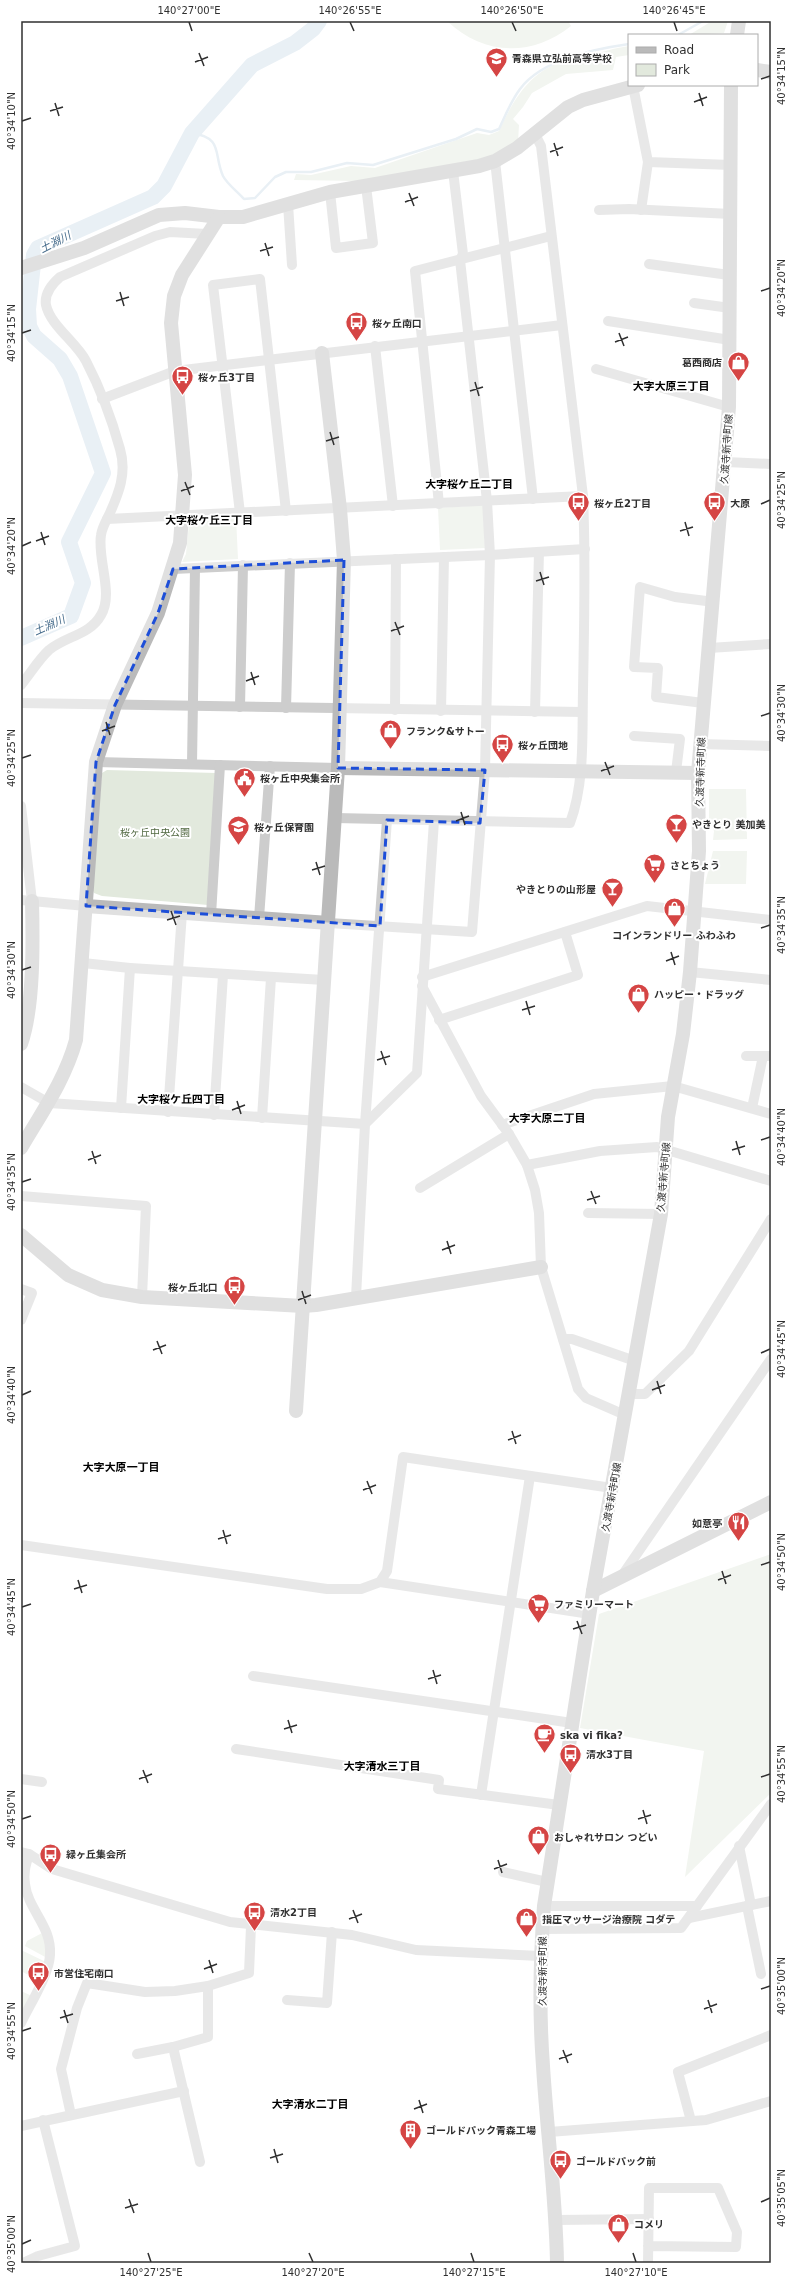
<svg xmlns="http://www.w3.org/2000/svg" width="792" height="2284" font-family="'DejaVu Sans','Noto Sans JP',sans-serif">
	<style>
		.green { fill: #e2e9dd }
		.lines { fill: none; stroke-linecap: round; stroke-linejoin: round }
		.stream { stroke: #cedde9; stroke-width: 2.5 }
		.river { stroke: #cedde9; stroke-width: 16 }
		.street { stroke: #cdcdcd; stroke-width: 10 }
		.secondary { stroke: #bababa; stroke-width: 14 }
		.marked { fill: none; stroke: #1d4ed8; stroke-width: 3; stroke-dasharray: 8 5; stroke-linejoin: round }
		.ticks { fill: none; stroke: #303030; stroke-width: 1.5 }
		.labels { text-anchor: middle; stroke-width: 4; stroke-linejoin: round; paint-order: stroke }
		.poi-label { font-size: 10px; font-weight: bold; fill: #303030; stroke: #fff; text-anchor: start }
		.street-label { font-size: 10px; fill: #303030; stroke: #fff }
		.park-label { font-size: 10px; fill: #516841; stroke: #fff }
		.water-label { font-size: 11px; font-style: italic; fill: #456b8b; stroke: #fff }
		.neighbourhood-label { font-size: 11px; font-weight: bold; fill: #000; stroke: #fff }
		.neatline { fill: none; stroke: #303030; stroke-width: 1.5 }
		.ticks-label { font-size: 10px; text-anchor: middle; fill: #303030 }
	</style>
	<rect width="100%" height="100%" fill="#fff"/>
	<g class="green">
		<path d="M447,21H568L571,26C532,57 484,56 447,21Z"/>
		<polygon points="712,21 728,21 724,33 689,35"/>
		<path d="M629,46V55L616,57L613,70L566,74L532,93L523,107L513,119L519,125L518,142L486,158L358,181L294,180L296,174L311,175L351,166L375,168L477,133L489,135L499,131C512,103 527,75 558,63C566,60 576,59 585,57C600,53 613,48 629,46Z"/>
		<polygon points="483,505 485,548 440,550 438,508"/>
		<polygon points="236,517 238,559 182,562 186,554 189,523 197,519"/>
		<polygon points="107,770 216,773 208,905 102,896 94,893 92,888 102,773"/>
		<polygon points="709,789 746,789 747,839 713,840 714,831 709,819"/>
		<polygon points="713,851 747,851 746,884 705,884"/>
		<polygon points="771,1554 771,1793 685,1877 704,1751 580,1728 599,1614"/>
		<polygon points="44,1932 47,1958 25,1946 27,1941"/>
		<polygon points="21,1950 46,1962 39,1981 21,1971"/>
		<polygon points="21,1991 32,1996 21,2020"/>
	</g>
	<g class="lines">
		<g class="stream">
			<polyline points="678,35 703,21"/>
			<path d="M192,133C224,138 213,154 223,176C227,184 238,192 244,199L255,198L275,177L286,172H311L347,163L373,165L456,139L477,129L491,132L499,129C505,116 511,101 520,89C542,59 595,49 629,44"/>
		</g>
		<polyline class="river" points="21,638 71,616 83,583 69,542 103,473 70,376 60,359 34,336 29,326 28,309 34,255 38,248 153,197 164,186 192,133 252,65 295,43 313,29 319,21"/>
		<g class="street">
			<polyline points="633,86 648,162 731,165"/>
			<polyline points="495,161 533,499"/>
			<polyline points="330,192 336,248 373,243 366,186"/>
			<polyline points="288,204 292,265"/>
			<polyline points="599,210 629,209 731,214"/>
			<polyline points="641,210 648,162"/>
			<polyline points="649,264 729,275"/>
			<polyline points="694,303 730,308"/>
			<polyline points="608,321 730,340"/>
			<polyline points="375,346 393,506"/>
			<polyline points="596,369 729,407"/>
			<polyline points="102,399 175,371 562,325"/>
			<polyline points="726,462 771,464"/>
			<polyline points="439,504 415,271 551,236"/>
			<polyline points="240,513 213,285 260,279 286,511"/>
			<polyline points="107,519 583,496"/>
			<polyline points="173,569 490,555 585,549"/>
			<polyline points="709,648 771,644"/>
			<path d="M21,685C30,674 39,659 49,650C66,636 90,635 101,615C114,594 97,559 101,535C102,528 106,521 109,515C119,493 127,473 120,449C112,420 100,388 86,361C77,343 50,325 46,305C44,293 52,284 60,277L155,236L170,232L207,234"/>
			<polyline points="21,703 582,712"/>
			<polyline points="703,703 656,697 658,668 634,667 640,587 675,597 714,602"/>
			<polyline points="240,707 243,565"/>
			<polyline points="286,708 290,563"/>
			<polyline points="395,710 396,559"/>
			<polyline points="441,711 444,557"/>
			<polyline points="535,712 539,552"/>
			<polyline points="634,736 680,739 676,772"/>
			<polyline points="700,744 771,746"/>
			<polyline points="96,762 338,768"/>
			<polyline points="192,764 195,568"/>
			<polyline points="21,806 32,901"/>
			<path d="M335,818L570,823C585,783 582,733 583,691C584,626 586,561 583,496L541,146L535,134"/>
			<polyline points="21,900 86,906"/>
			<polyline points="211,915 220,765"/>
			<polyline points="259,918 270,766"/>
			<polyline points="329,923 472,932 485,770 490,555 487,501 460,260 463,254 453,171"/>
			<polyline points="83,963 130,968 121,1108"/>
			<polyline points="130,968 324,980"/>
			<polyline points="690,972 771,980"/>
			<polyline points="422,977 647,906 771,920"/>
			<polyline points="422,986 481,1096 509,1134 527,1165 535,1190 539,1213 541,1267 578,1389 586,1398 625,1415"/>
			<polyline points="439,1020 578,975 565,932"/>
			<polyline points="746,1056 771,1056"/>
			<polyline points="21,1087 49,1103 365,1124 417,1073 434,821"/>
			<polyline points="752,1108 763,1056"/>
			<polyline points="168,1112 182,913"/>
			<polyline points="214,1115 223,975"/>
			<polyline points="262,1118 271,978"/>
			<polyline points="502,1125 594,1094 673,1086 771,1114"/>
			<polyline points="527,1165 600,1151 657,1147 771,1181"/>
			<polyline points="420,1188 509,1134"/>
			<polyline points="21,1196 146,1206 142,1297"/>
			<polyline points="588,1213 661,1214"/>
			<polyline points="21,1289 32,1293 21,1320"/>
			<polyline points="356,1297 365,1124 387,820"/>
			<polyline points="563,1339 572,1339 635,1361"/>
			<polyline points="629,1394 645,1394 689,1351 771,1219"/>
			<polyline points="21,1545 327,1589 361,1589 380,1582 590,1614"/>
			<polyline points="621,1577 771,1359"/>
			<polyline points="380,1582 387,1571 403,1457 612,1488"/>
			<polyline points="253,1676 572,1723"/>
			<polyline points="236,1749 439,1780 438,1789 559,1805"/>
			<polyline points="21,1779 42,1782"/>
			<polyline points="481,1795 530,1476"/>
			<polyline points="739,1846 751,1905"/>
			<polyline points="21,1852 29,1854 52,1869 230,1922 352,1935 416,1950 540,1956"/>
			<polyline points="503,1872 547,1882"/>
			<polyline points="544,1906 697,1906"/>
			<polyline points="747,1906 761,1974"/>
			<polyline points="689,1918 771,1901"/>
			<polyline points="542,1929 681,1928 771,1804"/>
			<polyline points="287,2000 327,2003 332,1932"/>
			<path d="M21,2023C30,2004 49,1975 50,1955C52,1926 28,1910 25,1884C23,1873 26,1864 29,1854"/>
			<polyline points="137,2054 173,2047"/>
			<polyline points="71,2115 61,2069 77,2008 87,1983 145,1992 175,1991 208,1986"/>
			<polyline points="691,2121 678,2072 771,2035"/>
			<polyline points="21,2126 184,2091"/>
			<polyline points="549,2132 706,2120 771,2101"/>
			<polyline points="200,2162 173,2047 208,2037 208,1986 249,1973 251,1926"/>
			<polyline points="556,2220 649,2219"/>
			<polyline points="23,2263 38,2256 75,2246 43,2120"/>
			<polyline points="648,2263 649,2188 718,2188 737,2232 736,2247 648,2246"/>
		</g>
		<g class="secondary">
			<polyline points="737,35 739,21"/>
			<polyline points="757,70 771,72"/>
			<polyline points="21,268 84,248 159,215 185,213 219,217 243,217 330,192 479,166 495,161 517,148 568,107 583,100 638,85"/>
			<polyline points="338,768 698,773"/>
			<polyline points="86,906 329,923"/>
			<path d="M21,1044C34,1007 33,941 32,901"/>
			<path d="M21,1148C42,1112 65,1080 76,1040L96,762L115,705L158,613L180,543L185,475L171,323L174,296L182,275L219,217"/>
			<polyline points="21,1235 68,1275 102,1290 142,1297 303,1306 316,1305 541,1267"/>
			<polyline points="296,1411 338,768 344,560 340,509 322,353"/>
			<polyline points="593,1591 771,1502"/>
			<path d="M557,2263C556,2197 547,2132 543,2066C539,2013 540,1959 544,1906L593,1591L661,1214L668,1117L683,1034L690,972L699,851L698,773L729,407L731,85"/>
		</g>
	</g>
	<path d="M0 0H792V2284H0ZM344,560L338,768L485,770L480,823L387,820L380,926L86,906L96,762L115,705L158,613L173,569Z" fill="#fff" fill-opacity=".55" fill-rule="evenodd"/>
	<path class="marked" d="M344,560L338,768L485,770L480,823L387,820L380,926L86,906L96,762L115,705L158,613L173,569Z"/>
	<path class="ticks" d="M189,22L192,31M350,22L354,31M512,22L516,31M674,22L677,31M199,53L204,66M195,62L208,57M761,79L770,76M699,93L703,106M694,102L707,97M55,103L59,116M50,111L63,107M22,121L31,118M554,143L558,156M550,152L563,147M409,193L414,206M405,202L418,197M265,243L269,256M260,251L273,247M761,291L770,288M120,292L124,306M116,301L129,297M22,333L31,330M619,333L624,346M615,342L628,337M475,382L479,396M470,391L483,387M330,432L334,445M326,441L339,437M185,482L190,495M181,491L194,486M761,504L770,500M685,522L689,536M680,531L693,527M41,532L45,545M36,541L49,536M22,546L31,542M540,572L544,585M536,581L549,577M395,622L400,635M391,631L404,626M251,672L255,685M246,681L259,676M761,716L770,713M106,722L110,735M102,731L115,726M22,758L31,755M605,762L610,775M601,771L614,766M461,812L465,825M456,821L469,816M316,862L320,875M312,870L325,866M171,911L176,925M167,920L180,916M761,928L770,925M671,952L675,965M666,961L679,956M22,970L31,967M526,1001L530,1015M522,1010L535,1006M381,1051L386,1065M377,1060L390,1056M237,1101L241,1114M232,1110L245,1105M761,1140L770,1137M736,1141L740,1155M732,1150L745,1146M92,1151L96,1164M88,1160L101,1155M22,1182L31,1179M591,1191L596,1204M587,1200L600,1196M447,1241L451,1254M442,1250L455,1245M302,1291L306,1304M298,1300L311,1295M157,1341L162,1354M153,1350L166,1345M761,1353L770,1349M657,1381L661,1394M652,1390L665,1385M22,1395L31,1391M512,1431L516,1444M508,1440L521,1435M367,1481L372,1494M363,1490L376,1485M223,1530L227,1544M218,1539L231,1535M761,1565L770,1562M722,1571L726,1584M78,1580L82,1593M718,1580L731,1575M74,1589L87,1585M22,1607L31,1604M577,1621L582,1634M573,1629L586,1625M433,1670L437,1684M428,1679L441,1675M288,1720L292,1733M284,1729L297,1725M143,1770L148,1783M761,1777L770,1774M139,1779L152,1774M643,1810L647,1824M22,1819L31,1816M638,1819L651,1815M498,1860L502,1873M494,1869L507,1864M353,1910L358,1923M349,1919L362,1914M209,1960L213,1973M204,1969L217,1964M761,1989L770,1986M708,2000L712,2013M704,2009L717,2004M64,2010L68,2023M60,2018L73,2014M22,2031L31,2028M563,2050L568,2063M559,2059L572,2054M419,2100L423,2113M414,2109L427,2104M274,2149L278,2163M270,2158L283,2154M129,2199L134,2213M761,2202L770,2198M125,2208L138,2204M22,2244L31,2240M148,2253L151,2262M309,2253L313,2262M471,2253L474,2262M633,2253L636,2262"/>
	<defs>
		<symbol id="school-pin" viewBox="-11 -11 22 30"><path d="M0 17L-7.5 6A9.5 9.5 0 1 1 7.5 6Z" fill="#d54544" stroke="#fff"/><path d="M0-5L7-2L0 1L-7-2ZM-4 1L0 2.5L4 1V4Q0 6-4 4Z" fill="#fff"/></symbol>
		<symbol id="bus-pin" viewBox="-11 -11 22 30"><path d="M0 17L-7.5 6A9.5 9.5 0 1 1 7.5 6Z" fill="#d54544" stroke="#fff"/><path d="M-5-6H5V4H4V6H2V4H-2V6H-4V4H-5ZM-3.5-4V0h7V-4ZM-3.5 1.2v1.5H-2V1.2ZM2 1.2v1.5H3.5V1.2Z" fill="#fff"/></symbol>
		<symbol id="shop-pin" viewBox="-11 -11 22 30"><path d="M0 17L-7.5 6A9.5 9.5 0 1 1 7.5 6Z" fill="#d54544" stroke="#fff"/><path d="M-5-2.5h2.3a2.7 3.5 0 0 1 5.4 0H5L5.5 6h-11ZM-1.5-2.5h3a1.5 2.3 0 0 0-3 0Z" fill="#fff"/></symbol>
		<symbol id="civic-pin" viewBox="-11 -11 22 30"><path d="M0 17L-7.5 6A9.5 9.5 0 1 1 7.5 6Z" fill="#d54544" stroke="#fff"/><path d="M-.6-6.5H3V-4.5H.6V-3L4-1V1h2V6H-6V1h2V-1L-.6-3ZM-1.2 2.5V6h2.4V2.5Z" fill="#fff"/></symbol>
		<symbol id="bar-pin" viewBox="-11 -11 22 30"><path d="M0 17L-7.5 6A9.5 9.5 0 1 1 7.5 6Z" fill="#d54544" stroke="#fff"/><path d="M-6-5H6L.8 .8V4.5H3.5V6h-7V4.5H-.8V.8Z" fill="#fff"/></symbol>
		<symbol id="supermarket-pin" viewBox="-11 -11 22 30"><path d="M0 17L-7.5 6A9.5 9.5 0 1 1 7.5 6Z" fill="#d54544" stroke="#fff"/><path d="M-6-5.5h2.5l.6 2H6L4.5 2H-2.5L-4.4-4H-6ZM-1.5 3.2a1.3 1.3 0 1 0 .1 0ZM3 3.2a1.3 1.3 0 1 0 .1 0Z" fill="#fff"/></symbol>
		<symbol id="restaurant-pin" viewBox="-11 -11 22 30"><path d="M0 17L-7.5 6A9.5 9.5 0 1 1 7.5 6Z" fill="#d54544" stroke="#fff"/><path d="M-5-6h1v4h1v-4h1v4h1v-4h1v5L-1.5 .5V6h-2V.5L-5-1ZM5-6V6H3V1.5H1.5Q1.5-4 5-6Z" fill="#fff"/></symbol>
		<symbol id="cafe-pin" viewBox="-11 -11 22 30"><path d="M0 17L-7.5 6A9.5 9.5 0 1 1 7.5 6Z" fill="#d54544" stroke="#fff"/><path d="M-5.5-4.5H6V0H3Q3 3.5 0 3.5H-2.5Q-5.5 3.5-5.5 0ZM3-3.2v2h1.7v-2ZM-6 4.5H4V6H-6Z" fill="#fff"/></symbol>
		<symbol id="building-pin" viewBox="-11 -11 22 30"><path d="M0 17L-7.5 6A9.5 9.5 0 1 1 7.5 6Z" fill="#d54544" stroke="#fff"/><path d="M-4-6H4V6H1V3H-1V6H-4ZM-2.5-4.3h1.7v1.8h-1.7ZM.8-4.3h1.7v1.8H.8ZM-2.5-1h1.7V.8h-1.7ZM.8-1h1.7V.8H.8Z" fill="#fff"/></symbol>
	</defs>
	<g fill-rule="evenodd">
		<use href="#school-pin" x="484" y="46" width="25" height="34"/>
		<use href="#bus-pin" x="344" y="310" width="25" height="34"/>
		<use href="#shop-pin" x="726" y="350" width="25" height="34"/>
		<use href="#bus-pin" x="170" y="364" width="25" height="34"/>
		<use href="#bus-pin" x="566" y="490" width="25" height="34"/>
		<use href="#bus-pin" x="702" y="490" width="25" height="34"/>
		<use href="#shop-pin" x="378" y="718" width="25" height="34"/>
		<use href="#bus-pin" x="490" y="732" width="25" height="34"/>
		<use href="#civic-pin" x="232" y="766" width="25" height="34"/>
		<use href="#bar-pin" x="664" y="812" width="25" height="34"/>
		<use href="#school-pin" x="226" y="814" width="25" height="34"/>
		<use href="#supermarket-pin" x="642" y="852" width="25" height="34"/>
		<use href="#bar-pin" x="600" y="876" width="25" height="34"/>
		<use href="#shop-pin" x="662" y="896" width="25" height="34"/>
		<use href="#shop-pin" x="626" y="982" width="25" height="34"/>
		<use href="#bus-pin" x="222" y="1274" width="25" height="34"/>
		<use href="#restaurant-pin" x="726" y="1510" width="25" height="34"/>
		<use href="#supermarket-pin" x="526" y="1592" width="25" height="34"/>
		<use href="#cafe-pin" x="532" y="1722" width="25" height="34"/>
		<use href="#bus-pin" x="558" y="1742" width="25" height="34"/>
		<use href="#shop-pin" x="526" y="1824" width="25" height="34"/>
		<use href="#bus-pin" x="38" y="1842" width="25" height="34"/>
		<use href="#bus-pin" x="242" y="1900" width="25" height="34"/>
		<use href="#shop-pin" x="514" y="1906" width="25" height="34"/>
		<use href="#bus-pin" x="26" y="1960" width="25" height="34"/>
		<use href="#building-pin" x="398" y="2118" width="25" height="34"/>
		<use href="#bus-pin" x="548" y="2148" width="25" height="34"/>
		<use href="#shop-pin" x="606" y="2212" width="25" height="34"/>
	</g>
	<g class="labels">
		<g class="poi-label">
			<text x="512" y="62">青森県立弘前高等学校</text>
			<text x="372" y="327">桜ヶ丘南口</text>
			<text x="722" y="366" text-anchor="end">葛西商店</text>
			<text x="198" y="381">桜ヶ丘3丁目</text>
			<text x="594" y="507">桜ヶ丘2丁目</text>
			<text x="730" y="507">大原</text>
			<text x="406" y="735">フランク&amp;サトー</text>
			<text x="518" y="749">桜ヶ丘団地</text>
			<text x="260" y="782">桜ヶ丘中央集会所</text>
			<text x="692" y="828">やきとり 美加美</text>
			<text x="254" y="831">桜ヶ丘保育園</text>
			<text x="670" y="869">さとちょう</text>
			<text x="596" y="893" text-anchor="end">やきとりの山形屋</text>
			<text x="674" y="939" text-anchor="middle">コインランドリー ふわふわ</text>
			<text x="654" y="998">ハッピー・ドラッグ</text>
			<text x="218" y="1291" text-anchor="end">桜ヶ丘北口</text>
			<text x="722" y="1527" text-anchor="end">如意亭</text>
			<text x="554" y="1608">ファミリーマート</text>
			<text x="560" y="1739">ska vi fika?</text>
			<text x="586" y="1758">清水3丁目</text>
			<text x="554" y="1841">おしゃれサロン つどい</text>
			<text x="66" y="1858">緑ヶ丘集会所</text>
			<text x="270" y="1916">清水2丁目</text>
			<text x="542" y="1923">指圧マッサージ治療院 コダテ</text>
			<text x="54" y="1977">市営住宅南口</text>
			<text x="426" y="2134">ゴールドパック青森工場</text>
			<text x="576" y="2165">ゴールドパック前</text>
			<text x="634" y="2228">コメリ</text>
		</g>
		<g class="street-label">
			<text transform="translate(726 449) rotate(-86)" y="4">久渡寺新寺町線</text>
			<text transform="translate(700 772) rotate(-88)" y="4">久渡寺新寺町線</text>
			<text transform="translate(663 1177) rotate(-85)" y="4">久渡寺新寺町線</text>
			<text transform="translate(611 1497) rotate(-80)" y="4">久渡寺新寺町線</text>
			<text transform="translate(542 1971) rotate(-90)" y="4">久渡寺新寺町線</text>
		</g>
		<g class="park-label">
			<text x="155" y="836">桜ヶ丘中央公園</text>
		</g>
		<g class="water-label">
			<text transform="translate(55 242) rotate(-27)" y="4">土淵川</text>
			<text transform="translate(49 625) rotate(-24)" y="4">土淵川</text>
		</g>
		<g class="neighbourhood-label">
			<text x="671" y="390">大字大原三丁目</text>
			<text x="469" y="488">大字桜ケ丘二丁目</text>
			<text x="209" y="524">大字桜ケ丘三丁目</text>
			<text x="181" y="1103">大字桜ケ丘四丁目</text>
			<text x="547" y="1122">大字大原二丁目</text>
			<text x="121" y="1471">大字大原一丁目</text>
			<text x="382" y="1770">大字清水三丁目</text>
			<text x="310" y="2108">大字清水二丁目</text>
		</g>
	</g>
	<rect width="792" height="2284" fill="none" stroke="#ffffff" stroke-width="44"/>
	<rect x="628" y="34" width="130" height="52" fill="#ffffff" stroke="#acacac"/>
	<rect x="636" y="47" width="20" height="6" fill="#bababa" stroke="#acacac"/>
	<text x="664" y="54" font-size="12" fill="#303030">Road</text>
	<rect x="636" y="64" width="20" height="12" fill="#e2e9dd" stroke="#acacac"/>
	<text x="664" y="74" font-size="12" fill="#303030">Park</text>
	<rect x="22" y="22" width="748" height="2240" class="neatline"/>
	<g class="ticks-label">
		<text x="189" y="14">140°27'00"E</text>
		<text x="350" y="14">140°26'55"E</text>
		<text x="512" y="14">140°26'50"E</text>
		<text x="674" y="14">140°26'45"E</text>
		<text transform="translate(781 76) rotate(-90)" y="4">40°34'15"N</text>
		<text transform="translate(11 121) rotate(-90)" y="4">40°34'10"N</text>
		<text transform="translate(781 288) rotate(-90)" y="4">40°34'20"N</text>
		<text transform="translate(11 333) rotate(-90)" y="4">40°34'15"N</text>
		<text transform="translate(781 500) rotate(-90)" y="4">40°34'25"N</text>
		<text transform="translate(11 546) rotate(-90)" y="4">40°34'20"N</text>
		<text transform="translate(781 713) rotate(-90)" y="4">40°34'30"N</text>
		<text transform="translate(11 758) rotate(-90)" y="4">40°34'25"N</text>
		<text transform="translate(781 925) rotate(-90)" y="4">40°34'35"N</text>
		<text transform="translate(11 970) rotate(-90)" y="4">40°34'30"N</text>
		<text transform="translate(781 1137) rotate(-90)" y="4">40°34'40"N</text>
		<text transform="translate(11 1182) rotate(-90)" y="4">40°34'35"N</text>
		<text transform="translate(781 1349) rotate(-90)" y="4">40°34'45"N</text>
		<text transform="translate(11 1395) rotate(-90)" y="4">40°34'40"N</text>
		<text transform="translate(781 1562) rotate(-90)" y="4">40°34'50"N</text>
		<text transform="translate(11 1607) rotate(-90)" y="4">40°34'45"N</text>
		<text transform="translate(781 1774) rotate(-90)" y="4">40°34'55"N</text>
		<text transform="translate(11 1819) rotate(-90)" y="4">40°34'50"N</text>
		<text transform="translate(781 1986) rotate(-90)" y="4">40°35'00"N</text>
		<text transform="translate(11 2031) rotate(-90)" y="4">40°34'55"N</text>
		<text transform="translate(781 2198) rotate(-90)" y="4">40°35'05"N</text>
		<text transform="translate(11 2244) rotate(-90)" y="4">40°35'00"N</text>
		<text x="151" y="2276">140°27'25"E</text>
		<text x="313" y="2276">140°27'20"E</text>
		<text x="474" y="2276">140°27'15"E</text>
		<text x="636" y="2276">140°27'10"E</text>
	</g>
</svg>
